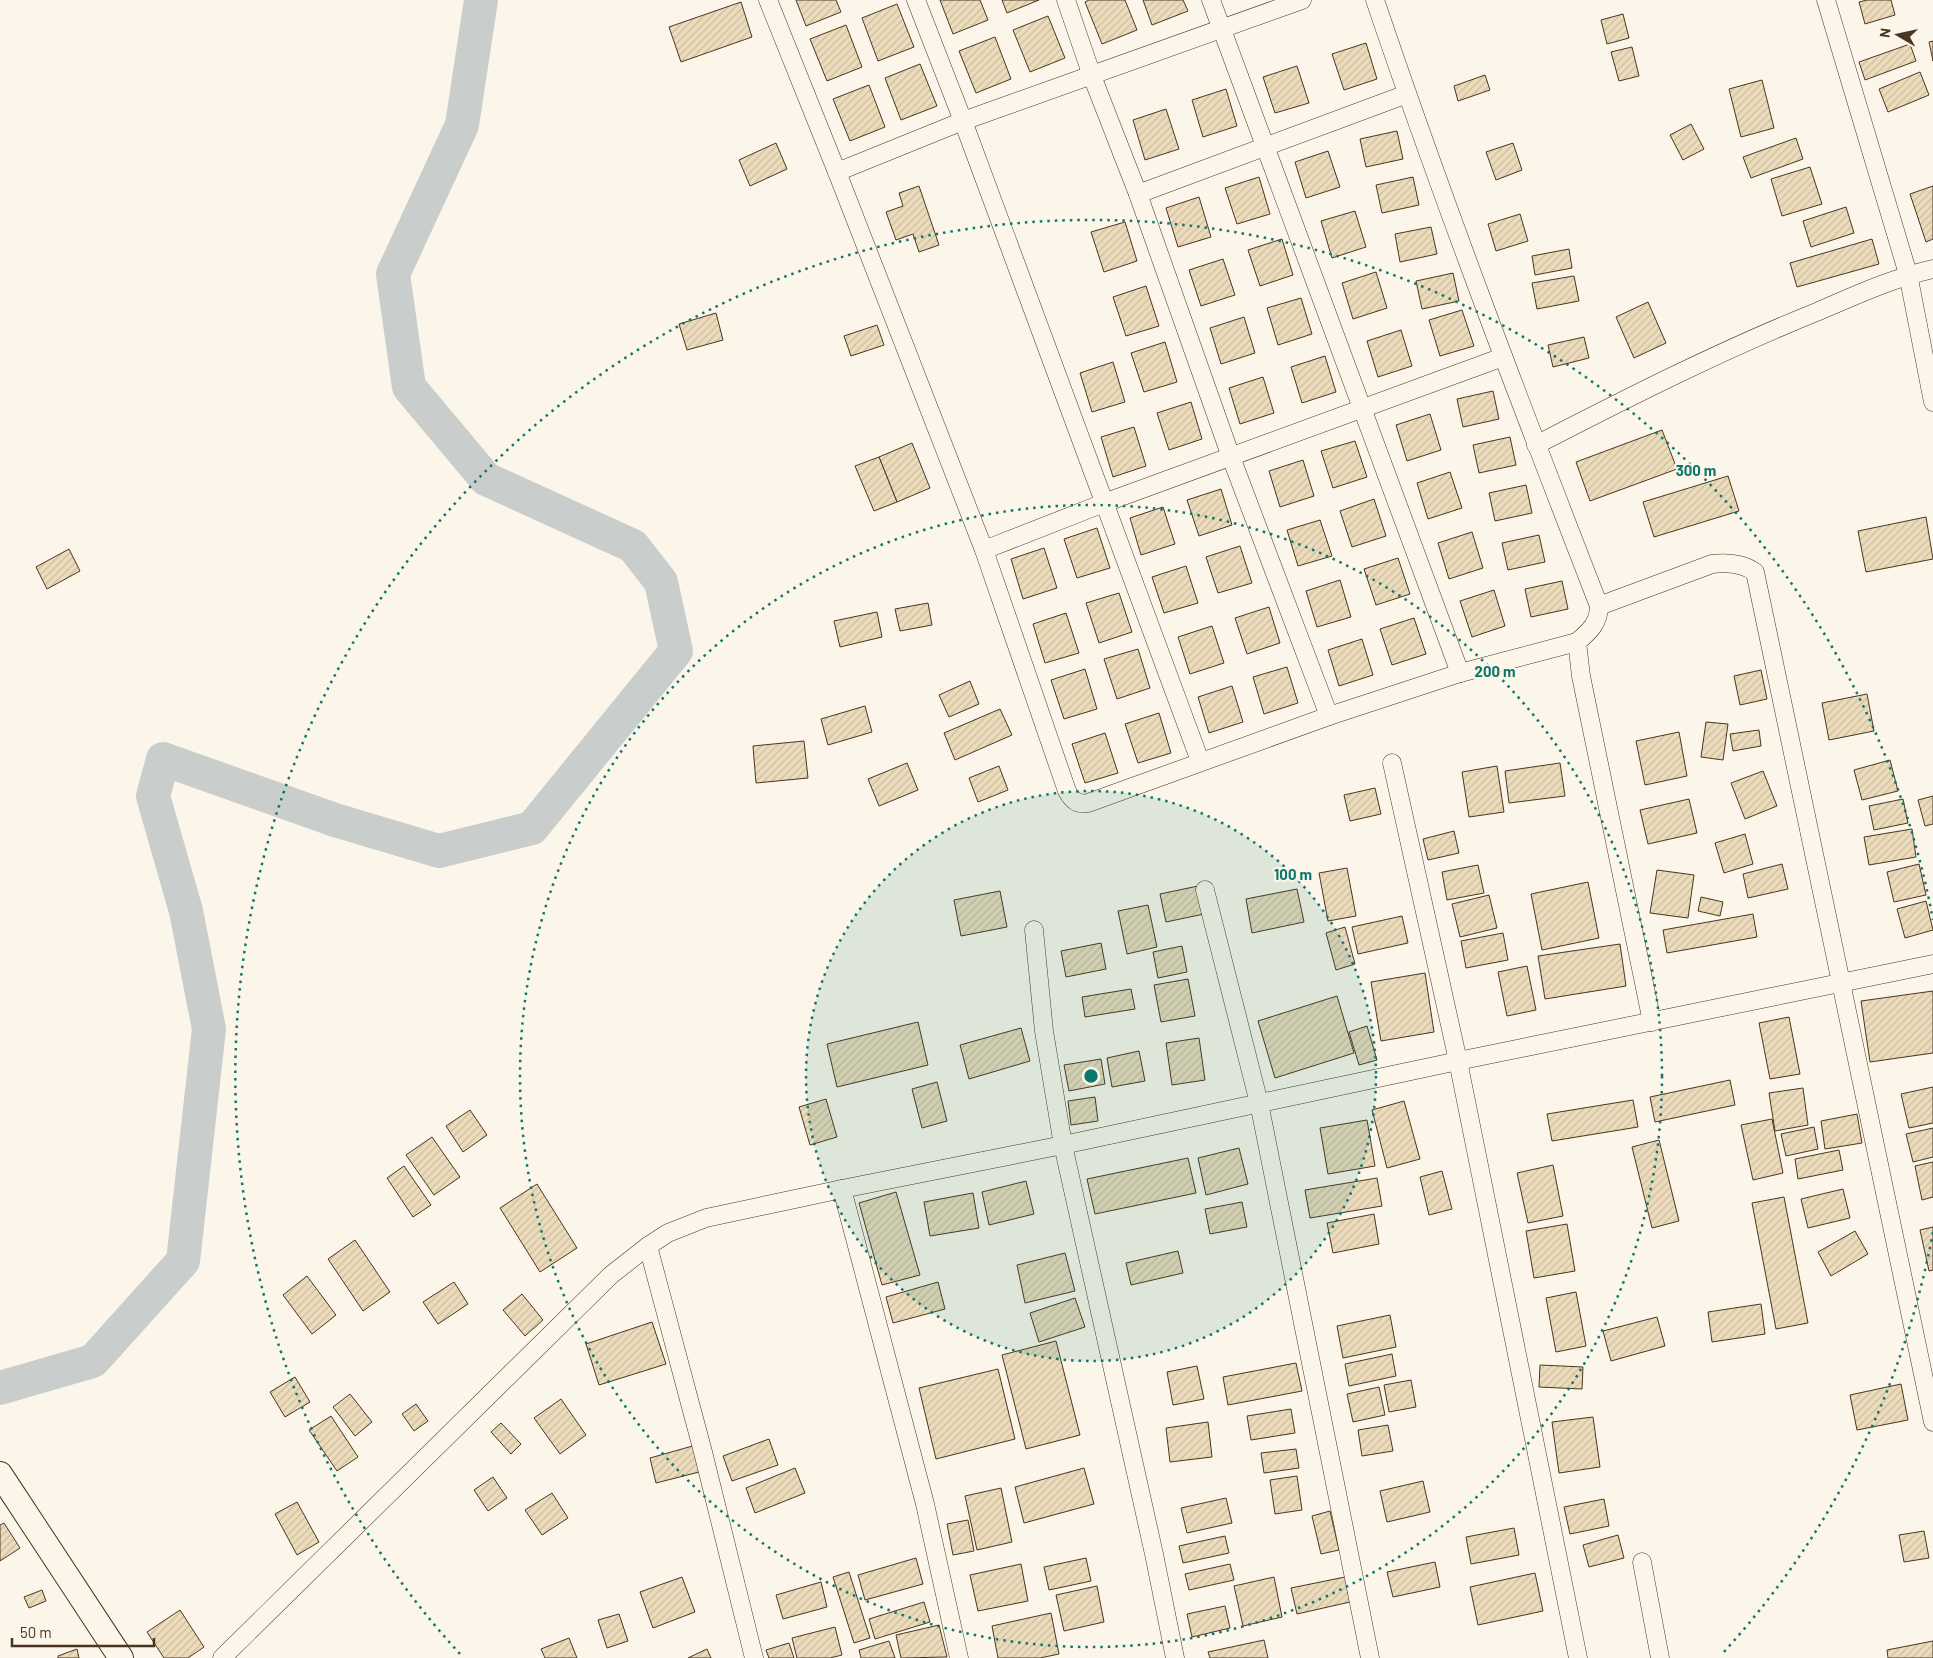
<svg xmlns="http://www.w3.org/2000/svg" width="1933" height="1658" font-family="Barlow,sans-serif">
	<style>
		.lines { fill: none; stroke-linecap: round; stroke-linejoin: round }
		.river { stroke: #c9cecd; stroke-width: 34 }
		.building { fill: url(#building-hatch); stroke: #4a3520 }
		.street-casing { stroke: #4a3520; stroke-width: 19 }
		.secondary-casing { stroke: #4a3520; stroke-width: 26 }
		.street { stroke: #fbf6e9; stroke-width: 18 }
		.secondary { stroke: #fbf6e9; stroke-width: 24 }
		.ring { fill: none; stroke: #0f766e; stroke-width: 2.5; stroke-dasharray: 2.5 5 }
		.centre { fill: #0f766e; stroke: #fbf6e9; stroke-width: 2.5 }
		.ring-label { font-size: 15px; text-anchor: middle; font-weight: bold; fill: #0f766e; stroke: #fbf6e9; stroke-width: 4; stroke-linejoin: round; paint-order: stroke }
	</style>
	<defs>
		<pattern id="building-hatch" width="6" height="6" patternUnits="userSpaceOnUse" patternTransform="scale(1.25)"><rect width="6" height="6" fill="#ecdcbc"/><path d="M-1 1l2-2M0 6l6-6M5 7l2-2" fill="none" stroke="#ccbda1"/></pattern>
	</defs>
	<rect width="100%" height="100%" fill="#fbf6e9"/>
	<g class="lines">
		<polyline class="river" points="0,1388 93,1361 183,1261 209,1029 186,911 153,796 163,759 335,820 439,851 532,828 676,651 661,582 633,546 486,479 409,387 393,274 462,125 481,0"/>
	</g>
	<g class="building">
		<polygon points="796,0 836,0 841,12 806,26"/>
		<polygon points="940,0 980,0 988,20 953,34"/>
		<polygon points="1002,0 1039,0 1007,13"/>
		<polygon points="1089,0 1125,0 1137,30 1102,44 1085,2"/>
		<polygon points="1143,0 1183,0 1188,11 1152,25"/>
		<polygon points="1867,0 1891,0 1895,15 1865,24 1859,2"/>
		<polygon points="741,2 752,37 681,62 669,27"/>
		<polygon points="897,4 914,47 878,61 862,18"/>
		<polygon points="1623,14 1629,38 1607,44 1601,20"/>
		<polygon points="1048,16 1065,58 1030,72 1013,30"/>
		<polygon points="846,25 862,67 827,81 810,39"/>
		<polygon points="995,37 1011,79 976,93 959,51"/>
		<polygon points="1933,41 1933,61 1929,42"/>
		<polygon points="1366,43 1377,79 1344,90 1332,54"/>
		<polygon points="1910,44 1916,61 1865,80 1859,62"/>
		<polygon points="1632,47 1639,76 1619,81 1611,52"/>
		<polygon points="920,64 937,106 901,120 885,78"/>
		<polygon points="1297,66 1309,103 1275,113 1263,77"/>
		<polygon points="1920,72 1929,95 1888,112 1879,89"/>
		<polygon points="1485,75 1490,90 1458,101 1454,86"/>
		<polygon points="1762,80 1774,128 1741,137 1729,89"/>
		<polygon points="869,85 885,127 850,141 833,99"/>
		<polygon points="1226,89 1237,126 1203,137 1192,100"/>
		<polygon points="1166,109 1179,149 1145,160 1133,120"/>
		<polygon points="1691,124 1704,149 1683,160 1670,135"/>
		<polygon points="1397,131 1403,159 1366,167 1360,139"/>
		<polygon points="1796,138 1803,159 1751,178 1743,157"/>
		<polygon points="776,143 787,169 750,186 739,160"/>
		<polygon points="1513,143 1522,170 1496,180 1486,152"/>
		<polygon points="1328,151 1340,187 1306,198 1295,162"/>
		<polygon points="1810,167 1822,204 1782,216 1771,179"/>
		<polygon points="1259,177 1270,214 1237,224 1225,188"/>
		<polygon points="1413,177 1419,205 1382,213 1376,185"/>
		<polygon points="919,186 939,245 919,252 913,234 896,240 886,212 903,206 899,193"/>
		<polygon points="1933,186 1933,239 1926,242 1910,194"/>
		<polygon points="1199,197 1211,237 1178,247 1166,208"/>
		<polygon points="1846,207 1854,233 1811,247 1803,221"/>
		<polygon points="1355,211 1366,247 1332,258 1321,221"/>
		<polygon points="1520,214 1528,241 1496,251 1488,224"/>
		<polygon points="1125,222 1137,261 1104,272 1091,232"/>
		<polygon points="1431,227 1437,254 1400,262 1395,234"/>
		<polygon points="1282,239 1293,275 1260,286 1248,250"/>
		<polygon points="1872,239 1879,264 1797,287 1790,263"/>
		<polygon points="1569,249 1572,268 1535,275 1532,256"/>
		<polygon points="1223,259 1235,295 1201,306 1189,270"/>
		<polygon points="1376,272 1387,308 1353,319 1342,283"/>
		<polygon points="1453,273 1459,301 1422,309 1416,281"/>
		<polygon points="1574,276 1579,301 1537,309 1532,283"/>
		<polygon points="1146,286 1159,326 1126,336 1113,297"/>
		<polygon points="1301,298 1312,334 1278,345 1267,308"/>
		<polygon points="1648,302 1666,343 1634,358 1616,317"/>
		<polygon points="1462,310 1474,346 1440,356 1429,320"/>
		<polygon points="716,313 723,340 687,350 679,324"/>
		<polygon points="1244,317 1255,353 1221,364 1210,328"/>
		<polygon points="877,325 884,345 851,356 844,336"/>
		<polygon points="1401,330 1412,366 1378,377 1367,341"/>
		<polygon points="1584,337 1589,358 1553,367 1548,345"/>
		<polygon points="1165,342 1177,382 1144,392 1131,353"/>
		<polygon points="1325,356 1336,392 1302,403 1291,367"/>
		<polygon points="1113,362 1125,402 1092,412 1080,373"/>
		<polygon points="1263,377 1274,413 1240,424 1229,388"/>
		<polygon points="1493,391 1499,419 1463,427 1457,399"/>
		<polygon points="1191,402 1202,439 1169,450 1157,413"/>
		<polygon points="1430,414 1441,450 1407,461 1396,425"/>
		<polygon points="1134,427 1146,466 1113,477 1101,437"/>
		<polygon points="1662,430 1677,469 1590,501 1576,462"/>
		<polygon points="1510,437 1516,465 1479,473 1473,445"/>
		<polygon points="1355,441 1367,477 1333,488 1321,451"/>
		<polygon points="912,443 930,488 897,502 879,457"/>
		<polygon points="879,457 897,502 874,511 855,466"/>
		<polygon points="1303,460 1314,496 1280,507 1269,471"/>
		<polygon points="1450,472 1462,508 1428,519 1417,483"/>
		<polygon points="1728,476 1739,511 1654,537 1643,502"/>
		<polygon points="1526,485 1532,513 1495,521 1489,493"/>
		<polygon points="1221,489 1232,525 1199,536 1187,500"/>
		<polygon points="1374,499 1386,536 1352,547 1340,511"/>
		<polygon points="1163,507 1175,544 1141,555 1130,518"/>
		<polygon points="1926,517 1933,559 1866,572 1858,531"/>
		<polygon points="1320,520 1332,556 1298,566 1287,530"/>
		<polygon points="1097,528 1110,568 1077,578 1064,539"/>
		<polygon points="1472,532 1483,568 1449,579 1438,543"/>
		<polygon points="1539,535 1545,562 1508,570 1502,543"/>
		<polygon points="1240,546 1252,583 1218,593 1206,557"/>
		<polygon points="1044,548 1057,588 1023,599 1011,559"/>
		<polygon points="69,549 80,571 47,589 36,567"/>
		<polygon points="1398,558 1410,594 1376,605 1364,569"/>
		<polygon points="1186,566 1198,603 1164,613 1152,577"/>
		<polygon points="1340,580 1351,617 1317,627 1306,591"/>
		<polygon points="1562,581 1568,609 1531,617 1525,589"/>
		<polygon points="1494,590 1505,626 1472,637 1460,601"/>
		<polygon points="1119,593 1132,632 1099,643 1086,603"/>
		<polygon points="928,603 932,625 900,631 895,609"/>
		<polygon points="1269,607 1280,643 1247,654 1235,618"/>
		<polygon points="877,612 882,637 840,647 834,621"/>
		<polygon points="1066,613 1079,653 1045,663 1033,624"/>
		<polygon points="1414,618 1426,654 1392,665 1380,629"/>
		<polygon points="1212,626 1224,663 1190,674 1178,637"/>
		<polygon points="1362,639 1373,675 1339,686 1328,650"/>
		<polygon points="1138,649 1150,688 1117,699 1104,659"/>
		<polygon points="1287,667 1298,703 1264,714 1253,677"/>
		<polygon points="1085,669 1097,709 1064,719 1051,680"/>
		<polygon points="1761,670 1767,699 1740,705 1734,676"/>
		<polygon points="970,681 979,704 949,717 939,695"/>
		<polygon points="1232,686 1243,722 1209,733 1198,697"/>
		<polygon points="1867,694 1874,731 1829,740 1822,703"/>
		<polygon points="865,706 872,732 828,745 821,719"/>
		<polygon points="1000,709 1012,735 955,760 944,733"/>
		<polygon points="1159,713 1171,753 1138,763 1125,724"/>
		<polygon points="1706,722 1728,724 1723,760 1701,757"/>
		<polygon points="1759,730 1761,746 1733,751 1730,734"/>
		<polygon points="1679,732 1687,776 1645,785 1636,741"/>
		<polygon points="1105,733 1118,773 1085,783 1072,744"/>
		<polygon points="804,741 808,778 756,783 753,746"/>
		<polygon points="1890,760 1898,791 1862,800 1854,770"/>
		<polygon points="907,763 918,790 879,806 868,779"/>
		<polygon points="1560,763 1565,796 1509,803 1505,771"/>
		<polygon points="999,766 1008,790 978,802 969,778"/>
		<polygon points="1497,766 1504,812 1469,817 1462,772"/>
		<polygon points="1763,771 1777,806 1745,819 1731,783"/>
		<polygon points="1375,788 1381,814 1350,821 1344,795"/>
		<polygon points="1933,796 1933,824 1925,826 1918,800"/>
		<polygon points="1689,799 1697,833 1648,844 1640,810"/>
		<polygon points="1903,799 1908,823 1874,830 1869,806"/>
		<polygon points="1912,829 1916,857 1869,865 1864,837"/>
		<polygon points="1454,831 1459,853 1428,860 1423,839"/>
		<polygon points="1745,834 1753,864 1724,873 1715,843"/>
		<polygon points="1782,864 1788,889 1748,898 1743,874"/>
		<polygon points="1919,864 1926,895 1894,902 1887,872"/>
		<polygon points="1478,865 1484,893 1447,900 1442,872"/>
		<polygon points="1347,868 1356,916 1328,921 1319,873"/>
		<polygon points="1657,870 1694,875 1688,918 1650,913"/>
		<polygon points="1588,882 1599,938 1542,950 1531,894"/>
		<polygon points="1198,886 1204,914 1166,922 1160,894"/>
		<polygon points="1297,889 1304,922 1252,933 1246,899"/>
		<polygon points="1000,891 1007,927 961,936 954,900"/>
		<polygon points="1489,895 1497,928 1460,937 1452,904"/>
		<polygon points="1701,897 1723,902 1720,916 1698,911"/>
		<polygon points="1926,901 1933,930 1905,938 1897,909"/>
		<polygon points="1148,905 1157,947 1127,954 1118,911"/>
		<polygon points="1753,914 1757,937 1667,953 1663,930"/>
		<polygon points="1402,916 1408,943 1358,954 1352,927"/>
		<polygon points="1345,927 1355,964 1336,970 1326,933"/>
		<polygon points="1503,933 1508,960 1466,968 1461,941"/>
		<polygon points="1101,943 1106,969 1066,977 1061,951"/>
		<polygon points="1620,944 1626,986 1545,999 1538,956"/>
		<polygon points="1182,946 1187,972 1158,978 1153,952"/>
		<polygon points="1527,966 1536,1010 1507,1016 1498,972"/>
		<polygon points="1425,973 1434,1032 1381,1041 1371,982"/>
		<polygon points="1188,979 1195,1016 1161,1022 1154,985"/>
		<polygon points="1131,989 1135,1009 1085,1017 1082,997"/>
		<polygon points="1933,991 1933,1053 1870,1062 1861,1001"/>
		<polygon points="1337,996 1354,1053 1275,1078 1258,1021"/>
		<polygon points="1789,1017 1800,1074 1770,1079 1759,1023"/>
		<polygon points="918,1022 928,1065 837,1087 827,1044"/>
		<polygon points="1367,1026 1377,1060 1359,1065 1349,1032"/>
		<polygon points="1021,1028 1030,1061 969,1079 960,1045"/>
		<polygon points="1199,1038 1205,1080 1172,1085 1166,1043"/>
		<polygon points="1139,1051 1145,1081 1112,1087 1107,1058"/>
		<polygon points="1101,1059 1105,1084 1069,1091 1064,1065"/>
		<polygon points="1730,1080 1735,1105 1655,1122 1650,1097"/>
		<polygon points="937,1082 947,1121 922,1128 912,1089"/>
		<polygon points="1933,1087 1933,1123 1909,1128 1901,1094"/>
		<polygon points="1803,1088 1808,1125 1775,1131 1769,1093"/>
		<polygon points="1095,1097 1098,1121 1071,1125 1068,1101"/>
		<polygon points="826,1099 837,1137 810,1145 799,1107"/>
		<polygon points="1633,1100 1638,1127 1552,1141 1547,1114"/>
		<polygon points="1404,1101 1420,1159 1387,1168 1372,1110"/>
		<polygon points="470,1110 487,1135 463,1152 446,1126"/>
		<polygon points="1857,1114 1862,1143 1825,1149 1821,1121"/>
		<polygon points="1772,1119 1783,1173 1753,1180 1741,1125"/>
		<polygon points="1367,1120 1375,1166 1328,1174 1320,1128"/>
		<polygon points="1814,1127 1818,1149 1786,1156 1781,1134"/>
		<polygon points="1933,1128 1933,1157 1913,1162 1906,1134"/>
		<polygon points="432,1137 460,1177 434,1195 406,1155"/>
		<polygon points="1659,1140 1679,1221 1652,1228 1632,1147"/>
		<polygon points="1239,1148 1248,1184 1206,1195 1198,1158"/>
		<polygon points="1839,1150 1843,1170 1798,1179 1795,1159"/>
		<polygon points="1188,1158 1196,1193 1095,1214 1087,1179"/>
		<polygon points="1933,1162 1933,1197 1922,1200 1915,1166"/>
		<polygon points="1553,1165 1563,1216 1528,1223 1517,1173"/>
		<polygon points="404,1166 431,1205 413,1217 387,1178"/>
		<polygon points="1442,1171 1452,1209 1429,1215 1420,1177"/>
		<polygon points="1377,1178 1382,1206 1310,1218 1305,1190"/>
		<polygon points="1026,1181 1034,1214 989,1225 982,1192"/>
		<polygon points="537,1184 577,1248 540,1272 500,1208"/>
		<polygon points="1843,1189 1850,1218 1808,1228 1801,1199"/>
		<polygon points="896,1192 920,1275 882,1285 859,1203"/>
		<polygon points="973,1193 979,1228 930,1236 924,1202"/>
		<polygon points="1784,1197 1808,1323 1776,1329 1752,1203"/>
		<polygon points="1242,1202 1247,1227 1210,1234 1205,1209"/>
		<polygon points="1374,1214 1379,1244 1333,1253 1327,1223"/>
		<polygon points="1567,1224 1575,1271 1534,1278 1526,1231"/>
		<polygon points="1933,1227 1933,1270 1929,1271 1920,1230"/>
		<polygon points="1855,1231 1868,1254 1831,1276 1818,1252"/>
		<polygon points="355,1240 390,1292 363,1311 328,1259"/>
		<polygon points="1178,1251 1183,1273 1131,1285 1126,1263"/>
		<polygon points="1065,1253 1075,1291 1025,1303 1017,1265"/>
		<polygon points="307,1276 336,1315 312,1334 283,1295"/>
		<polygon points="454,1282 468,1304 438,1324 423,1302"/>
		<polygon points="938,1282 945,1309 893,1323 886,1297"/>
		<polygon points="1576,1292 1586,1346 1556,1352 1546,1298"/>
		<polygon points="522,1294 543,1320 525,1336 503,1310"/>
		<polygon points="1075,1298 1085,1327 1039,1342 1030,1313"/>
		<polygon points="1761,1304 1765,1334 1712,1342 1708,1312"/>
		<polygon points="1390,1315 1396,1347 1343,1358 1337,1326"/>
		<polygon points="1657,1317 1665,1346 1611,1361 1603,1331"/>
		<polygon points="652,1322 666,1364 599,1385 586,1344"/>
		<polygon points="1056,1341 1080,1435 1026,1449 1002,1355"/>
		<polygon points="1392,1354 1396,1376 1349,1386 1345,1364"/>
		<polygon points="1296,1363 1302,1391 1228,1405 1223,1377"/>
		<polygon points="1540,1365 1583,1367 1582,1389 1539,1387"/>
		<polygon points="1197,1366 1204,1399 1173,1405 1167,1372"/>
		<polygon points="998,1369 1015,1439 936,1459 919,1388"/>
		<polygon points="295,1377 310,1402 285,1417 270,1392"/>
		<polygon points="1411,1380 1416,1407 1389,1412 1384,1385"/>
		<polygon points="1901,1384 1908,1420 1857,1430 1850,1395"/>
		<polygon points="1379,1387 1385,1415 1353,1422 1347,1394"/>
		<polygon points="350,1394 372,1422 355,1436 333,1407"/>
		<polygon points="561,1399 586,1435 560,1454 534,1418"/>
		<polygon points="416,1404 428,1421 414,1431 402,1414"/>
		<polygon points="1291,1409 1295,1433 1251,1440 1247,1416"/>
		<polygon points="331,1416 358,1457 337,1471 309,1430"/>
		<polygon points="1593,1417 1600,1467 1559,1473 1552,1422"/>
		<polygon points="1208,1422 1212,1457 1170,1462 1166,1428"/>
		<polygon points="501,1423 521,1444 511,1454 491,1432"/>
		<polygon points="1388,1425 1393,1451 1362,1456 1358,1430"/>
		<polygon points="769,1439 778,1465 732,1481 723,1456"/>
		<polygon points="696,1445 703,1471 656,1483 650,1458"/>
		<polygon points="1296,1449 1299,1468 1264,1473 1261,1453"/>
		<polygon points="795,1468 805,1493 755,1513 746,1488"/>
		<polygon points="1084,1468 1094,1504 1024,1523 1015,1487"/>
		<polygon points="1297,1476 1302,1510 1275,1514 1270,1480"/>
		<polygon points="493,1477 507,1498 488,1511 474,1490"/>
		<polygon points="1423,1481 1430,1512 1387,1522 1380,1491"/>
		<polygon points="1001,1488 1012,1542 977,1550 965,1496"/>
		<polygon points="552,1493 568,1518 542,1535 525,1510"/>
		<polygon points="1226,1498 1232,1523 1187,1533 1181,1508"/>
		<polygon points="1604,1499 1609,1526 1570,1534 1564,1507"/>
		<polygon points="297,1502 319,1542 297,1555 275,1514"/>
		<polygon points="1330,1511 1339,1550 1321,1554 1312,1516"/>
		<polygon points="968,1520 974,1551 953,1555 947,1524"/>
		<polygon points="4,1523 20,1548 0,1561 0,1525"/>
		<polygon points="1514,1528 1519,1555 1471,1564 1466,1537"/>
		<polygon points="1924,1531 1929,1558 1904,1562 1899,1535"/>
		<polygon points="1618,1535 1624,1558 1589,1567 1583,1545"/>
		<polygon points="1225,1536 1229,1553 1183,1563 1179,1546"/>
		<polygon points="916,1558 923,1584 865,1600 858,1575"/>
		<polygon points="1086,1558 1091,1581 1049,1590 1044,1567"/>
		<polygon points="1435,1562 1440,1587 1393,1597 1387,1572"/>
		<polygon points="1021,1564 1028,1601 978,1611 970,1575"/>
		<polygon points="1230,1564 1234,1580 1189,1590 1185,1574"/>
		<polygon points="849,1572 870,1638 854,1643 833,1577"/>
		<polygon points="1535,1573 1543,1611 1478,1625 1470,1587"/>
		<polygon points="682,1577 695,1612 653,1628 640,1592"/>
		<polygon points="1274,1577 1282,1617 1243,1626 1234,1586"/>
		<polygon points="1345,1577 1350,1602 1297,1614 1291,1588"/>
		<polygon points="821,1582 827,1607 783,1619 776,1595"/>
		<polygon points="1097,1586 1104,1622 1064,1631 1056,1595"/>
		<polygon points="42,1590 46,1601 29,1608 24,1597"/>
		<polygon points="924,1602 930,1622 875,1639 869,1619"/>
		<polygon points="1225,1606 1230,1628 1192,1637 1187,1614"/>
		<polygon points="180,1610 204,1647 188,1658 164,1658 147,1632"/>
		<polygon points="1051,1613 1059,1654 1040,1658 998,1658 992,1626"/>
		<polygon points="619,1614 628,1641 607,1648 598,1620"/>
		<polygon points="939,1625 947,1657 901,1658 896,1635"/>
		<polygon points="835,1627 842,1655 830,1658 797,1658 792,1638"/>
		<polygon points="569,1638 577,1658 545,1658 541,1649"/>
		<polygon points="1264,1640 1268,1658 1210,1658 1208,1652"/>
		<polygon points="889,1641 895,1658 861,1658 859,1650"/>
		<polygon points="1933,1641 1933,1658 1888,1658 1887,1650"/>
		<polygon points="789,1643 794,1658 769,1658 766,1650"/>
		<polygon points="77,1649 79,1658 58,1658 58,1656"/>
		<polygon points="707,1649 711,1658 688,1658"/>
	</g>
	<g class="lines">
		<defs>
			<g id="street">
				<path d="M768,0L837,172L984,550L1067,791C1072,800 1077,805 1088,803L1329,716L1460,673L1577,642C1589,632 1599,623 1599,606C1521,405 1444,204 1375,0"/>
				<polyline points="916,0 963,121 1200,761"/>
				<polyline points="1066,0 1092,76 1138,194 1231,457 1329,716"/>
				<polyline points="1211,0 1460,673"/>
				<polyline points="1826,0 1908,274 1933,402"/>
				<polyline points="837,172 963,121 1302,0"/>
				<polyline points="1138,194 1407,94"/>
				<path d="M1536,445C1629,397 1722,350 1819,311C1856,295 1893,278 1933,269"/>
				<polyline points="984,550 1104,503 1503,357"/>
				<path d="M1599,606L1712,564C1728,562 1742,563 1755,572L1933,1422"/>
				<polyline points="1577,642 1581,676 1652,1022"/>
				<polyline points="1392,763 1458,1061 1578,1658"/>
				<polyline points="1205,890 1259,1103 1370,1658"/>
				<polyline points="1034,930 1044,1031 1063,1145 1154,1554 1175,1658"/>
				<polyline points="842,1189 925,1504 959,1658"/>
				<polyline points="648,1246 703,1452 754,1658"/>
				<polyline points="1642,1562 1660,1658"/>
				<polyline points="222,1658 611,1275 648,1246 668,1233 706,1218 842,1189 1063,1145 1458,1061 1933,964"/>
			</g>
			<polyline id="secondary" points="0,1474 121,1658"/>
		</defs>
		<use href="#street" class="street-casing"/>
		<use href="#secondary" class="secondary-casing"/>
		<use href="#street" class="street"/>
		<use href="#secondary" class="secondary"/>
	</g>
	<circle cx="1091" cy="1076" r="285" fill="#0f766e" fill-opacity=".12"/>
	<g class="ring">
		<circle cx="1091" cy="1076" r="285"/>
		<circle cx="1091" cy="1076" r="571"/>
		<path d="M1933 1232A856 856 0 0 1 1722 1654M460 1654A856 856 0 1 1 1933 920"/>
	</g>
	<circle cx="1091" cy="1076" r="8" class="centre"/>
	<g class="ring-label">
		<text x="1696" y="476">300 m</text>
		<text x="1495" y="677">200 m</text>
		<text x="1293" y="880">100 m</text>
	</g>
	<g transform="translate(1898 35) rotate(279)" stroke="#fbf6e9" stroke-width="4" paint-order="stroke">
	<path d="M0-4L9 19L0 12L-9 19Z" fill="#4a3520"/>
	<text y="-8" font-size="14" font-weight="bold" text-anchor="middle" fill="#4a3520">N</text>
	</g>
	<path d="M12 1638v8h142v-8" fill="none" stroke="#4a3520" stroke-width="2.5"/>
	<text x="20" y="1638" font-size="15" fill="#4a3520" stroke="#fbf6e9" stroke-width="4" paint-order="stroke">50 m</text>
</svg>
